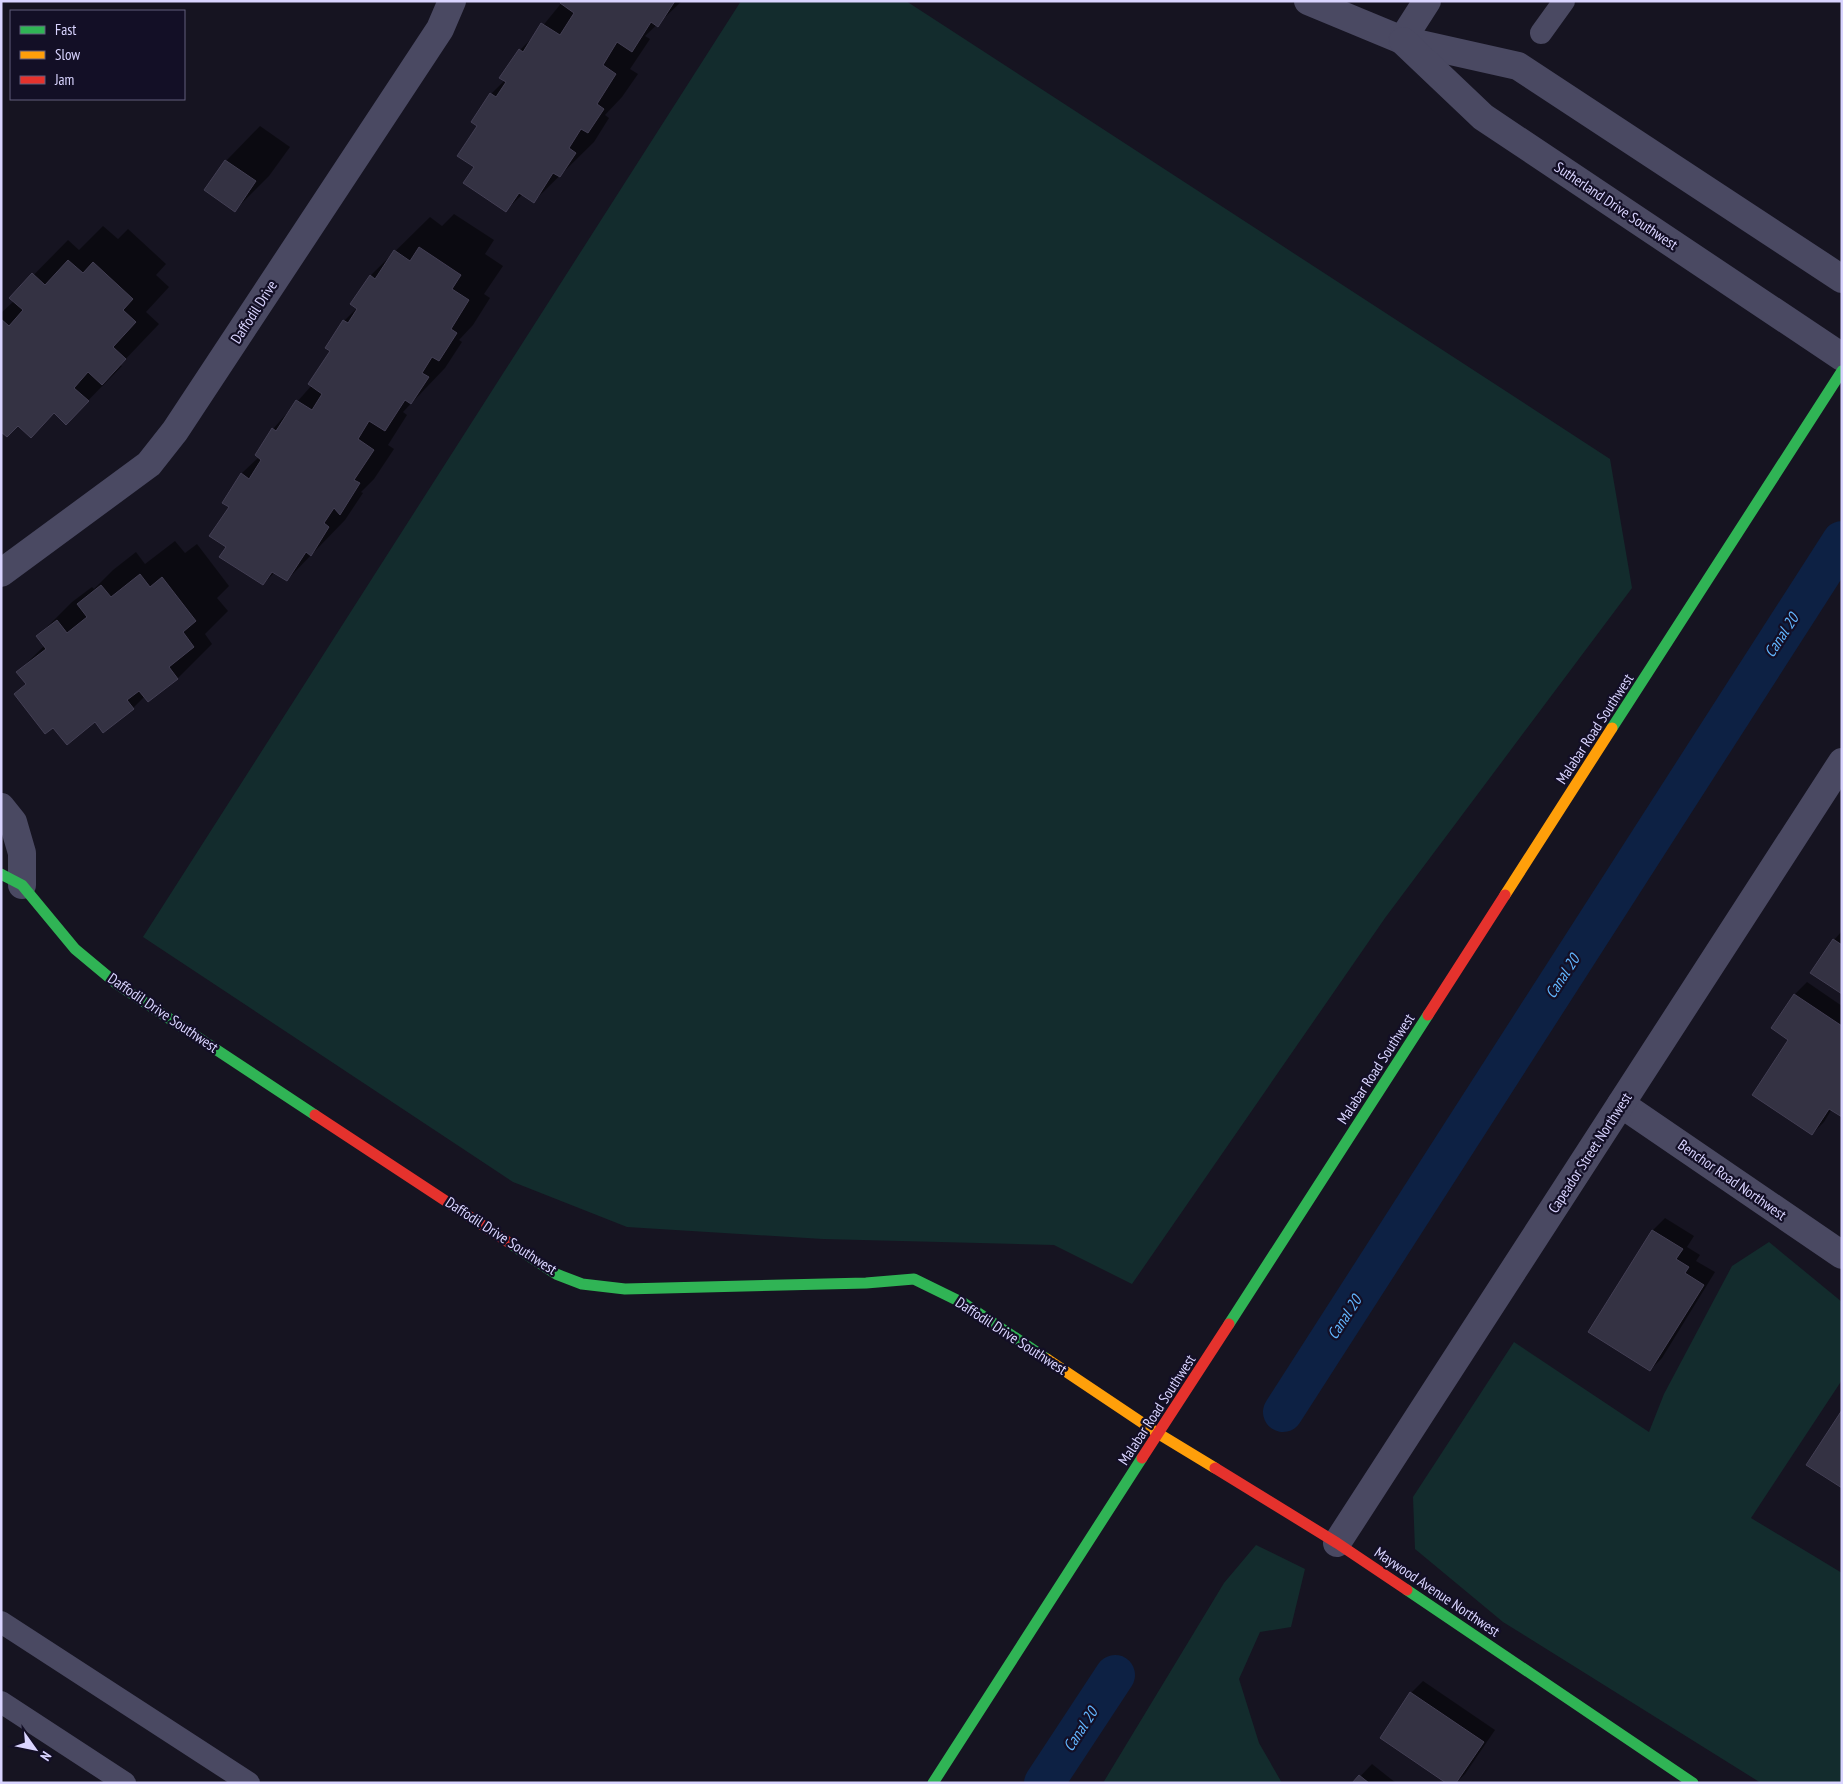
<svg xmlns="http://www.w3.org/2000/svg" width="1843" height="1784" font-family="'PT Sans Narrow',sans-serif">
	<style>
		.green { fill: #132c2d }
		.shadow { fill: #0007 }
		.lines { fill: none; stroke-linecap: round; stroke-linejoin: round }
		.canal { stroke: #0d2144; stroke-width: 40 }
		.building { fill: #343243; stroke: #433f54 }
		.lane { stroke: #4a4962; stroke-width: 22 }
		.street { stroke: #4a4962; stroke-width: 28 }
		.fast { stroke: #30b455; stroke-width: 11 }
		.slow { stroke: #ff9f0a; stroke-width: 11 }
		.jam { stroke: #e5322d; stroke-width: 11 }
		.labels { text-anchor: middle; stroke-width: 4.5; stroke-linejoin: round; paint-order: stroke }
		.street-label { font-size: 15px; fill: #d9d4ff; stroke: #130f26 }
		.water-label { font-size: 16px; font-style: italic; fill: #62b6ff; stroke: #130f26 }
	</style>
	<rect width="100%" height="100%" fill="#161421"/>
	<g class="green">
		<polygon points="741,1 906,1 1610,459 1632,588 1385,918 1132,1284 1054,1245 823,1239 627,1227 513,1182 143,937"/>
		<polygon points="1769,1242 1842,1302 1842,1380 1751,1518 1842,1573 1842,1783 1761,1783 1503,1622 1415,1549 1413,1497 1514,1342 1649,1432 1664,1394 1732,1266"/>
		<polygon points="1256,1545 1305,1569 1291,1627 1260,1632 1239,1679 1259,1743 1282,1783 1103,1783 1224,1583"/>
	</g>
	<g class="shadow">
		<polygon points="563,1 682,1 645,36 650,39 630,69 638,74 622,97 605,115 609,118 594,142 534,201 523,194 506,210 475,166 479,126 491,94 505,80 520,50 537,33"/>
		<polygon points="260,126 290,147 269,176 235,210 206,190 226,161"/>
		<polygon points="454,214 494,240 485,254 503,266 484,294 490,298 473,325 459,340 462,342 445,368 403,412 407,415 388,445 394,449 374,479 361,492 363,493 345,520 287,580 275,572 263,584 228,546 230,507 223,502 242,473 259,457 273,429 312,385 332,351 327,348 344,321 357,308 370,276 430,217 442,226"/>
		<polygon points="103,226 118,239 128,229 166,264 156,275 169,287 146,312 159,324 120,365 122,366 66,423 55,412 1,430 1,313 14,301 11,298 68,240 79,250"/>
		<polygon points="175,541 185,553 197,544 229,586 217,598 228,611 205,634 212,644 178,678 148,701 145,696 133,708 104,732 95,721 15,694 26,683 18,672 45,645 38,636 72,602 92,587 94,589 113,570 136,552 145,564"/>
		<polygon points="1842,931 1842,992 1834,940"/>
		<polygon points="1807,982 1842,1006 1842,1116 1832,1109 1824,1122 1812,1134 1790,1039 1773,1028 1795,994"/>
		<polygon points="1665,1218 1694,1236 1687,1247 1700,1255 1696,1261 1715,1272 1662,1358 1650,1370 1589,1332 1653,1230"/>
		<polygon points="1423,1681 1495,1730 1465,1774 1456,1783 1448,1783 1411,1693"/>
		<polygon points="1372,1764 1396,1783 1354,1783"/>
	</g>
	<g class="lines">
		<g class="canal">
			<polyline points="1283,1412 1842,541"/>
			<polyline points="1044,1783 1115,1675"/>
		</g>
	</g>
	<g class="building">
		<polygon points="561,1 675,1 658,27 651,22 632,52 617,42 603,65 616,74 597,104 604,109 588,133 581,129 569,148 576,153 560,177 553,173 534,203 519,193 506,212 463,183 474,167 457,156 477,126 471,122 490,93 496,97 506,82 499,78 519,49 523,52 541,23 560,35 574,13 560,3"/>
		<polygon points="225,160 256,181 235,212 204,190"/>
		<polygon points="419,247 461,275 452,289 469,300 451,329 457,333 439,361 432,357 422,373 429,377 411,404 405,400 385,431 369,421 358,439 374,450 354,480 360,483 340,515 334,508 324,523 329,527 311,556 306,552 287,581 272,572 263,585 219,557 226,547 209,536 229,507 222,503 241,473 249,479 261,460 255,455 272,428 276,431 296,400 312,410 322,394 308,384 330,351 325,348 343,320 348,323 357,309 350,304 370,275 375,279 394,250 410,261"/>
		<polygon points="68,260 83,273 93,262 133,299 123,310 136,322 113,347 126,359 102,385 88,372 74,388 89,401 66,425 54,413 31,438 18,426 7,437 1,432 1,319 9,326 23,310 9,298 32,273 45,285"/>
		<polygon points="140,574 150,587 162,577 196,621 183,632 194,647 169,667 178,679 148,702 139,691 127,700 134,709 103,733 95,722 67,745 53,728 45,734 14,694 26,684 16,672 46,649 36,636 57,620 67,633 87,617 77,604 101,585 111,597"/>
		<polygon points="1833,939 1842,945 1842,994 1810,973"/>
		<polygon points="1794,994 1842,1026 1842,1117 1829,1109 1812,1135 1752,1095 1788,1040 1771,1028"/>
		<polygon points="1652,1230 1683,1249 1676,1259 1689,1267 1685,1273 1704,1285 1650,1371 1588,1332"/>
		<polygon points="1842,1410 1842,1488 1806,1465"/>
		<polygon points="1410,1692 1484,1742 1456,1783 1446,1783 1380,1738"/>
		<polygon points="1359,1775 1369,1783 1352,1783"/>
	</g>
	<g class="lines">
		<g class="lane">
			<polyline points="1541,33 1564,1"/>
			<polyline points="1,1622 249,1783"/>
			<polyline points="1,1702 125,1783"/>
		</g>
		<g class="street">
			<polyline points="1308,1 1402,40 1518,66 1842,279"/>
			<polyline points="1402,40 1427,1"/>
			<polyline points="1403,41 1483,117 1842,357"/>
			<polyline points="1,573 149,464 175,431 440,29 452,1"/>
			<polyline points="1,807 13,822 22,853 22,885"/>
			<polyline points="1621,1104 1842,1255"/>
			<polyline points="1337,1543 1842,762"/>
		</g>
		<g class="fast">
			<polyline points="1612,728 1842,371"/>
			<polyline points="1,874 22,885 75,949 117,984 315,1115"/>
			<polyline points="511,1244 556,1274 582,1284 625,1289 866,1283 914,1279 965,1304 1047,1359"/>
			<polyline points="1229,1324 1428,1015"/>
			<polyline points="1407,1590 1693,1783"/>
			<polyline points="933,1783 1142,1458"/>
		</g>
		<g class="slow">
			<polyline points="1505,895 1612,728"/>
			<polyline points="1047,1359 1159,1434 1215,1468"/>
		</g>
		<g class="jam">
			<polyline points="1428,1015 1505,895"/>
			<polyline points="315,1115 511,1244"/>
			<polyline points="1142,1458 1229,1324"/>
			<polyline points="1215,1468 1337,1543 1407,1590"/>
		</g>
	</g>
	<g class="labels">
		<g class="street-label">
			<text transform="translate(1616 206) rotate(34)" y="5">Sutherland Drive Southwest</text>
			<text transform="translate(254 312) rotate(-57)" y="5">Daffodil Drive</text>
			<text transform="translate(1595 729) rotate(-57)" y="5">Malabar Road Southwest</text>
			<text transform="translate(163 1013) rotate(34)" y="5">Daffodil Drive Southwest</text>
			<text transform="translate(1376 1069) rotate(-57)" y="5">Malabar Road Southwest</text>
			<text transform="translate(1590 1153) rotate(-57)" y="5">Capeador Street Northwest</text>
			<text transform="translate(1732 1180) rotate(35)" y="5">Benchor Road Northwest</text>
			<text transform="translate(501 1236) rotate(33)" y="5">Daffodil Drive Southwest</text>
			<text transform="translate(1011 1336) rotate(33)" y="5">Daffodil Drive Southwest</text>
			<text transform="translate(1157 1410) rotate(-57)" y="5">Malabar Road Southwest</text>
			<text transform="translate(1437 1592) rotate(34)" y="5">Maywood Avenue Northwest</text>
		</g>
		<g class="water-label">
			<text transform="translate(1781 635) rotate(-57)" y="6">Canal 20</text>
			<text transform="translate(1562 976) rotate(-57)" y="6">Canal 20</text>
			<text transform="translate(1344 1317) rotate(-57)" y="6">Canal 20</text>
			<text transform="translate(1080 1729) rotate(-57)" y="6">Canal 20</text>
		</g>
	</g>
	<rect width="1843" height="1784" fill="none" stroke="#d9d4ff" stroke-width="5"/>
	<rect x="10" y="10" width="175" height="90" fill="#130f26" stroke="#625e7d"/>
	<rect x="20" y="26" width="25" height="8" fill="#30b455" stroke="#625e7d"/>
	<text x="55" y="35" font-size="15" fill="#d9d4ff">Fast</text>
	<rect x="20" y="51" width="25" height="8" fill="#ff9f0a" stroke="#625e7d"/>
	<text x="55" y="60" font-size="15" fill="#d9d4ff">Slow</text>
	<rect x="20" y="76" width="25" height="8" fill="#e5322d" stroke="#625e7d"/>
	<text x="55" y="85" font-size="15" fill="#d9d4ff">Jam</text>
	<g transform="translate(35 1749) rotate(123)" stroke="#130f26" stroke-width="4" paint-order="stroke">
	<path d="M0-4L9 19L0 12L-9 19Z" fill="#d9d4ff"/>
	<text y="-8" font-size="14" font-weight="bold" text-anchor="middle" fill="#d9d4ff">N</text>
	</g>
</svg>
